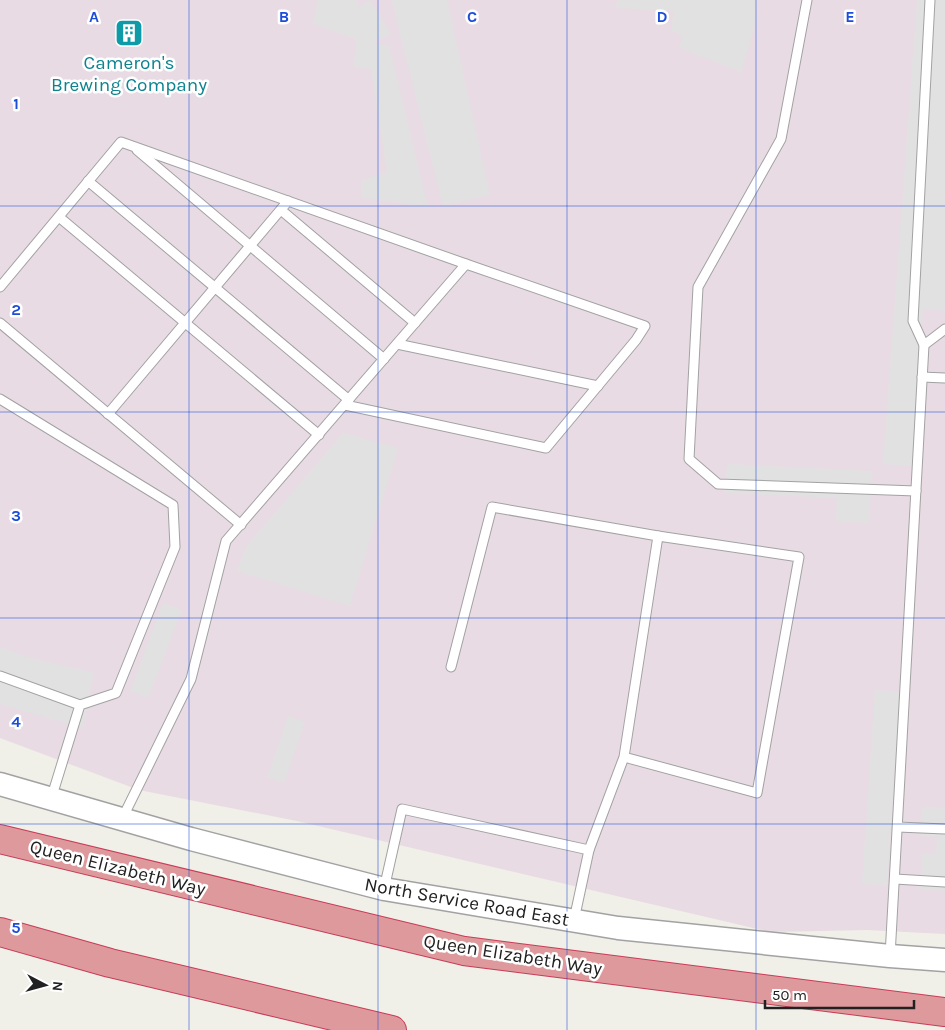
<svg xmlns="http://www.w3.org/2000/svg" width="945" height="1030" font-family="Karla,sans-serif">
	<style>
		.industrial { fill: #e8dbe4 }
		.parking { fill: #e1e1e1 }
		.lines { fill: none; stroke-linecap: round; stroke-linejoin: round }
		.service-casing { stroke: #a2a2a2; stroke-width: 11 }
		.tertiary-casing { stroke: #a2a2a2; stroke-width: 25 }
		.motorway-casing { stroke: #c83c56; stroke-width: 30 }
		.service { stroke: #fff; stroke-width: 9 }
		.tertiary { stroke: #fff; stroke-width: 22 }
		.motorway { stroke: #de999c; stroke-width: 28 }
		.grid { fill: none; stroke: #1d4ed8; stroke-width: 1; stroke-opacity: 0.55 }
		.labels { text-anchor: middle; stroke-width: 5; stroke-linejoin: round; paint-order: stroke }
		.culture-label { font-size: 19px; fill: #0d838f; stroke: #fff }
		.street-label { font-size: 19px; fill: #212121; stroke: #fff }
		.grid-label { font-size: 16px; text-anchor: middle; font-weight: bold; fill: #1d4ed8; stroke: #fff; stroke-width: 5; stroke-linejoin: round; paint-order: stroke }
	</style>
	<rect width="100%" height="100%" fill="#f0efe8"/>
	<polygon class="industrial" points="0,0 945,0 945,934 867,930 770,932 297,821 139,790 0,738"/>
	<g class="parking">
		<polygon points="318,0 358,0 357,8 370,0 391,34 373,43 389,46 428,207 361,197 361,181 387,172 371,69 354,67 356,39 313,24"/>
		<polygon points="392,0 447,0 490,195 443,206"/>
		<polygon points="617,0 757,0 754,29 741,72 680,48 682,35 671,31 674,11 616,8"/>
		<polygon points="917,0 945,0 945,311 923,309 912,466 883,464"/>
		<polygon points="343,433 398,448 350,606 237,571 246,547"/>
		<polygon points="727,464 872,471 869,523 836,521 837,498 725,493"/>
		<polygon points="163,603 182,610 148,698 130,691"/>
		<polygon points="0,647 27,657 94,673 83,728 0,704"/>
		<polygon points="875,690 900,692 887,886 862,884"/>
		<polygon points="288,716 305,722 284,783 267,778"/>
		<polygon points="922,807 945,808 945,891 920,889 922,854 936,854 937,837 920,836"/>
	</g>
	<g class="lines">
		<defs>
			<g id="service">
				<polyline points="807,0 781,139 698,287 689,459 718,484 916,491"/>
				<polyline points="137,150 384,359"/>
				<polyline points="88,181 349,400"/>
				<polyline points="281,210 415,323"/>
				<polyline points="59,217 319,435"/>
				<polyline points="0,287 121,142 466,264"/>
				<polyline points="0,323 241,525"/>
				<polyline points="397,344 598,386"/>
				<polyline points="924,345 945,329"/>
				<polyline points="922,377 945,378"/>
				<polyline points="0,399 173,505 175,547 116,693 80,705 51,799"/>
				<polyline points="108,414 288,201"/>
				<polyline points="451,667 492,507 658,536"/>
				<polyline points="0,676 80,705"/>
				<polyline points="122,819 191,679 226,541 466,264 645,326 636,340 546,448 345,405"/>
				<polyline points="898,827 945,829"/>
				<polyline points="895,879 945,882"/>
				<polyline points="384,889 402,809 589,850"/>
				<polyline points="574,920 589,850 624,757 658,536 799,557 757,793 624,757"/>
				<polyline points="890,956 924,345 913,321 930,0"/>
			</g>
			<polyline id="tertiary" points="0,784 191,839 384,889 618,928 890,956 945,960"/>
			<g id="motorway">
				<polyline points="0,839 464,951 945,1012"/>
				<polyline points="0,932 110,963 392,1030"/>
			</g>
		</defs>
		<use href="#service" class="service-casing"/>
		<use href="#tertiary" class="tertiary-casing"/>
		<use href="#motorway" class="motorway-casing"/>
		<use href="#service" class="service"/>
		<use href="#tertiary" class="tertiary"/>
		<use href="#motorway" class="motorway"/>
	</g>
	<path class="grid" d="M189,0V1030M378,0V1030M567,0V1030M756,0V1030M0,206H945M0,412H945M0,618H945M0,824H945"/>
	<defs>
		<symbol id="building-square" viewBox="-11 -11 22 22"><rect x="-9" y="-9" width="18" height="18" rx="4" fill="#0f9aa8" stroke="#fff"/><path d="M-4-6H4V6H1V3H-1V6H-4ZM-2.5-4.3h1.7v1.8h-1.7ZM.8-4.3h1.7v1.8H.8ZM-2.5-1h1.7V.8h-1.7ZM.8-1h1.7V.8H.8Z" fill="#fff"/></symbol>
	</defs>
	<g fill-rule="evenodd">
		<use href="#building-square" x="113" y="17" width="32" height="32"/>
	</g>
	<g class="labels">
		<g class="culture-label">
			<text x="129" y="69">Cameron's<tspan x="129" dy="22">Brewing Company</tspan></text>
		</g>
		<g class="street-label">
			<text transform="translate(118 867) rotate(14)" y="7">Queen Elizabeth Way</text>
			<text transform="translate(467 901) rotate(10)" y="7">North Service Road East</text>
			<text transform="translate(513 954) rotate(9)" y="7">Queen Elizabeth Way</text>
		</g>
	</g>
	<g class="grid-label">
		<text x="94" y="22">A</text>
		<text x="284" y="22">B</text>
		<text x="472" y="22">C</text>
		<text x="662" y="22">D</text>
		<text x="850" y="22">E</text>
		<text x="16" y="109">1</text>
		<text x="16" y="315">2</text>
		<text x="16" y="521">3</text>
		<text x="16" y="727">4</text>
		<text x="16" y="933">5</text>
	</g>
	<g transform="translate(45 985) rotate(96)" stroke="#ffffff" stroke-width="4" paint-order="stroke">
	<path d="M0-4L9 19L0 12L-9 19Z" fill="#212121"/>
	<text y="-8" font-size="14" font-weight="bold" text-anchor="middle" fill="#212121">N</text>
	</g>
	<path d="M765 1000v8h149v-8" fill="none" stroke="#212121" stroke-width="2.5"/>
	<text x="772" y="1000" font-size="15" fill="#212121" stroke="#ffffff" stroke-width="4" paint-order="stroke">50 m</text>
</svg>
